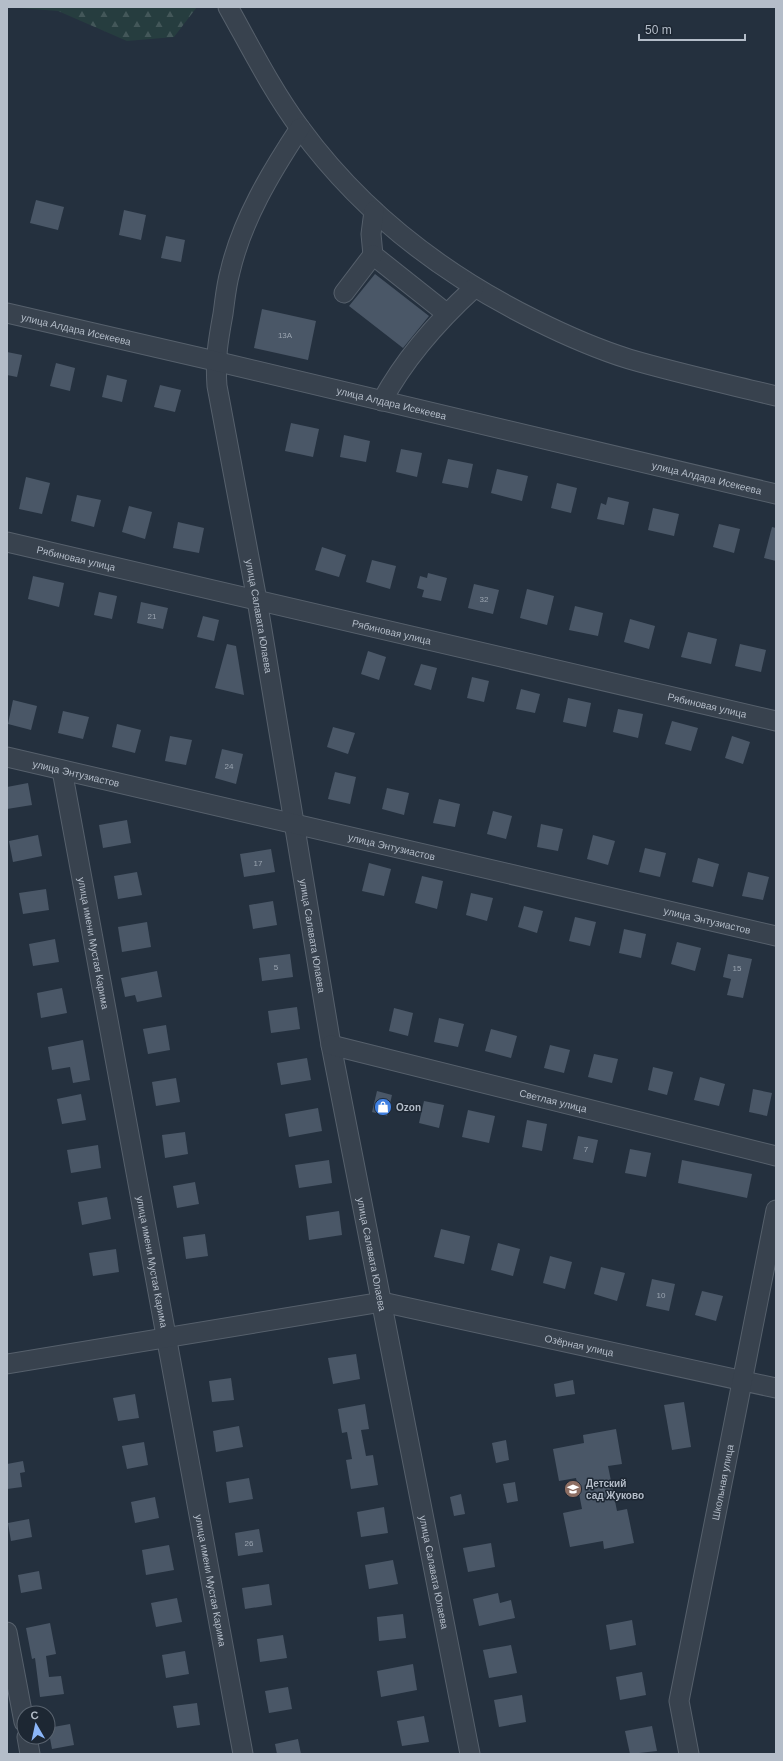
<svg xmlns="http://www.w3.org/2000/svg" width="783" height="1761" font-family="Arial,sans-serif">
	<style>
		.forest { fill: url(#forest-firs) }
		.building { fill: #4a5767 }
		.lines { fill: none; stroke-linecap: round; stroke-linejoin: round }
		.minor-casing { stroke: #56606c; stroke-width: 21 }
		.minor { stroke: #38424e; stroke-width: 19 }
		.labels { text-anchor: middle; stroke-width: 3; stroke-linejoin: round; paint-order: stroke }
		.number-label { font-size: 8px; fill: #9aa4b0 }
		.street-label { font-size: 10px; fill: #b4bdc9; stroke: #1d2733 }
		.poi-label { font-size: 10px; font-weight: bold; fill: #b4bdc9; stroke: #1d2733; text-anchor: start }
	</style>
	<defs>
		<pattern id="forest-firs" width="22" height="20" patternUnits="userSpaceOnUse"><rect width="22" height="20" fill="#263d3f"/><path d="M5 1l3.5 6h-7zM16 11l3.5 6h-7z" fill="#435759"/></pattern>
	</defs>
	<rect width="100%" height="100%" fill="#24303e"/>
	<polygon class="forest" points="7,7 197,7 174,37 127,41 58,11"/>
	<g class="building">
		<polygon points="36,200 64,207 58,230 30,223"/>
		<polygon points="124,210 146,215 141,240 119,235"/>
		<polygon points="166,236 185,240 181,262 161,258"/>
		<polygon points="375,274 429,316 403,348 349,306"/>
		<polygon points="262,309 316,321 308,360 254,348"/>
		<polygon points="7,352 22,355 17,377 7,375"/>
		<polygon points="56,363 75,368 70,391 50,386"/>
		<polygon points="107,375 127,380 122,402 102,397"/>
		<polygon points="160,385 181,390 175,412 154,407"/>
		<polygon points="291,423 319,429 313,457 285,451"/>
		<polygon points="344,435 370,441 366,462 340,457"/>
		<polygon points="401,449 422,453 417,477 396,472"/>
		<polygon points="448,459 473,464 468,488 442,483"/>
		<polygon points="497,469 528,476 522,501 491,493"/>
		<polygon points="26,477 50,483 42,514 19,509"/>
		<polygon points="557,483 577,488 571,513 551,508"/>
		<polygon points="77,495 101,500 94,527 71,521"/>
		<polygon points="608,497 629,502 624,525 597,519 601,503 606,505"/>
		<polygon points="129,506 152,512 145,539 122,532"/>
		<polygon points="653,508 679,514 674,536 648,530"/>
		<polygon points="178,522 204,528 199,553 173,548"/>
		<polygon points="719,524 740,529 734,553 713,547"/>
		<polygon points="772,527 776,528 776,561 764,558"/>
		<polygon points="322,547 346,555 339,577 315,570"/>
		<polygon points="372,560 396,566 390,589 366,582"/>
		<polygon points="428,573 447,578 441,601 422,597 424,590 417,588 420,576 427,578"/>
		<polygon points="33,576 64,583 59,607 28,599"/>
		<polygon points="474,584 499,590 493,614 468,608"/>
		<polygon points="527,589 554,596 547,625 520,618"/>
		<polygon points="99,592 117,596 112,619 94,615"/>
		<polygon points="141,602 168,608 163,629 137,623"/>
		<polygon points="575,606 603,613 598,636 569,630"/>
		<polygon points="203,616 219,620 214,641 197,637"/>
		<polygon points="630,619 655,626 649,649 624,642"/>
		<polygon points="688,632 717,639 711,664 681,657"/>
		<polygon points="227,644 236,646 244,695 215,688"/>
		<polygon points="740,644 766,650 761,672 735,666"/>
		<polygon points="368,651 386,657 379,680 361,674"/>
		<polygon points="421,664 437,668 431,690 414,685"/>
		<polygon points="472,677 489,681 484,702 467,698"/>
		<polygon points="521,689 540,694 535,713 516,709"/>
		<polygon points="568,698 591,703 586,727 563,722"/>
		<polygon points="13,700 37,706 31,730 8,724"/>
		<polygon points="618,709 643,714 638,738 613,732"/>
		<polygon points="63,711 89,717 83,739 58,733"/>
		<polygon points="672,721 698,728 691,751 665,744"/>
		<polygon points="117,724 141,730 135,753 112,747"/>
		<polygon points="333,727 355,733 348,754 327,747"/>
		<polygon points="170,736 192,740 186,765 165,761"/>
		<polygon points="732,736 750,742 743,764 725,758"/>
		<polygon points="222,749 243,754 236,784 215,778"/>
		<polygon points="335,772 356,777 350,804 328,799"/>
		<polygon points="28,783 32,805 7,809 7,787"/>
		<polygon points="387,788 409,793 404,815 382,809"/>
		<polygon points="439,799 460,804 455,827 433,823"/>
		<polygon points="493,811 512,816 506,839 487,834"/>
		<polygon points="127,820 131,843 103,848 99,825"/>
		<polygon points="541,824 563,829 558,851 537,847"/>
		<polygon points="38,835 42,856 13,862 9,841"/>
		<polygon points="593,835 615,841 608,865 587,859"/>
		<polygon points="645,848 666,853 660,877 639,872"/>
		<polygon points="271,849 275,872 244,877 240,854"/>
		<polygon points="698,858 719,864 713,887 692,882"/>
		<polygon points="369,863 391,869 384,896 362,891"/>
		<polygon points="137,872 142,895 118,899 114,876"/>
		<polygon points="748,872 769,877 763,900 742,896"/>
		<polygon points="422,876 443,881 437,909 415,903"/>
		<polygon points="46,889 49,910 23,914 19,893"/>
		<polygon points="471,893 493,898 487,921 466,915"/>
		<polygon points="273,901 277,925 253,929 249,905"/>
		<polygon points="524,906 543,911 537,933 518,927"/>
		<polygon points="575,917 596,922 590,946 569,941"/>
		<polygon points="147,922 151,947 122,952 118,927"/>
		<polygon points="624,929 646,934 641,958 619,953"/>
		<polygon points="55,939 59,962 33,966 29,944"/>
		<polygon points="677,942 701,948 695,971 671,964"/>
		<polygon points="290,954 293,977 262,981 259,958"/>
		<polygon points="728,954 752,959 743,998 727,995 731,979 723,977"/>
		<polygon points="157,971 162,997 137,1002 135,995 125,997 121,978"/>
		<polygon points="62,988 67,1013 41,1018 37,993"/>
		<polygon points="297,1007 300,1029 271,1033 268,1011"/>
		<polygon points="394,1008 413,1013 408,1036 389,1031"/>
		<polygon points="439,1018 464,1024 458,1047 434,1042"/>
		<polygon points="166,1025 170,1050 148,1054 143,1029"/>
		<polygon points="491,1029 517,1036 511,1058 485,1051"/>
		<polygon points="83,1040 90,1080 73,1083 70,1067 52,1070 48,1047"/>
		<polygon points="550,1045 570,1050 564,1073 544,1068"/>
		<polygon points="594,1054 618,1059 612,1083 588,1077"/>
		<polygon points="307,1058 311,1080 281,1085 277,1063"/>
		<polygon points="653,1067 673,1072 667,1095 648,1090"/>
		<polygon points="700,1077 725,1084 719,1106 694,1100"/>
		<polygon points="176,1078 180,1102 156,1106 152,1082"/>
		<polygon points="753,1089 772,1093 767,1116 749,1112"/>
		<polygon points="377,1091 392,1095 387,1116 372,1112"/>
		<polygon points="81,1094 86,1120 62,1124 57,1099"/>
		<polygon points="424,1101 444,1105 439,1128 419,1123"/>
		<polygon points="318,1108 322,1131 289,1137 285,1114"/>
		<polygon points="468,1110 495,1116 489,1143 462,1137"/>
		<polygon points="527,1120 547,1124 542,1151 522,1147"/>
		<polygon points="185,1132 188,1154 165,1158 162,1135"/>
		<polygon points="578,1136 598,1140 593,1163 573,1159"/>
		<polygon points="98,1145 101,1168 71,1173 67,1150"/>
		<polygon points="630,1149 651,1153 646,1177 625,1173"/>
		<polygon points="329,1160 332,1183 299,1188 295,1165"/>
		<polygon points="682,1160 752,1174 747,1198 678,1183"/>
		<polygon points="195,1182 199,1204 177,1208 173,1186"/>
		<polygon points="107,1197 111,1219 82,1225 78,1202"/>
		<polygon points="339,1211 342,1235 309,1240 306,1216"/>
		<polygon points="441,1229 470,1236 464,1264 434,1257"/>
		<polygon points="205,1234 208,1256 186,1259 183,1237"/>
		<polygon points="498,1243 520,1249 513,1276 491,1270"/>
		<polygon points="116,1249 119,1272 93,1276 89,1253"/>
		<polygon points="550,1256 572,1262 565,1289 543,1283"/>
		<polygon points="601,1267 625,1273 617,1301 594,1294"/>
		<polygon points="652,1279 675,1284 669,1311 646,1306"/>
		<polygon points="702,1291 723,1296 716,1321 695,1315"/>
		<polygon points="356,1354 360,1379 333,1384 328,1358"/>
		<polygon points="231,1378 234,1400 212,1402 209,1381"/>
		<polygon points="573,1380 575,1394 556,1397 554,1384"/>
		<polygon points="135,1394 139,1418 118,1421 113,1398"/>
		<polygon points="684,1402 691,1447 672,1450 664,1405"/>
		<polygon points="365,1404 369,1429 361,1430 366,1456 373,1455 378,1485 351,1489 346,1460 352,1459 347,1432 342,1433 338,1409"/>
		<polygon points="239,1426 243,1447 216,1452 213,1431"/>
		<polygon points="616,1429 622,1464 608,1466 617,1511 627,1509 634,1543 604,1549 603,1541 570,1547 563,1513 582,1509 576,1478 559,1481 553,1449 584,1443 583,1435"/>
		<polygon points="506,1440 509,1460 496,1463 492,1443"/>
		<polygon points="144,1442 148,1465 127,1469 122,1446"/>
		<polygon points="23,1461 25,1472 20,1473 22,1487 7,1489 7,1464"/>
		<polygon points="249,1478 253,1499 229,1503 226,1482"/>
		<polygon points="515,1482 518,1501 507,1503 503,1484"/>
		<polygon points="461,1494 465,1514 454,1516 450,1497"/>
		<polygon points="155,1497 159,1518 135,1523 131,1502"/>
		<polygon points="384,1507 388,1533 361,1537 357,1512"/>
		<polygon points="29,1519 32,1537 11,1541 8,1523"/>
		<polygon points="259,1529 263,1552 238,1556 235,1533"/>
		<polygon points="491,1543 495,1567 468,1572 463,1548"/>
		<polygon points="169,1545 174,1570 146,1575 142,1550"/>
		<polygon points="393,1560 398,1584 369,1589 365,1565"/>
		<polygon points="39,1571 42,1589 21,1593 18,1575"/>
		<polygon points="269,1584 272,1605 245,1609 242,1588"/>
		<polygon points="498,1593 500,1603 511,1600 515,1618 479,1626 473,1599"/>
		<polygon points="177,1598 182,1622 156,1627 151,1603"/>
		<polygon points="403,1614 406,1638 379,1641 377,1617"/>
		<polygon points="632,1620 636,1645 610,1650 606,1625"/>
		<polygon points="50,1623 56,1654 46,1656 49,1677 61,1676 64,1694 40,1697 35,1658 32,1659 26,1628"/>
		<polygon points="283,1635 287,1658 260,1662 257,1639"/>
		<polygon points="511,1645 517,1673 489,1678 483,1650"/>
		<polygon points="185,1651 189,1674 166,1678 162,1655"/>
		<polygon points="413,1664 417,1690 381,1697 377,1671"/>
		<polygon points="642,1672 646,1695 620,1700 616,1677"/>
		<polygon points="288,1687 292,1709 269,1713 265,1691"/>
		<polygon points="522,1695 526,1722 499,1727 494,1700"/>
		<polygon points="197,1703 200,1725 177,1728 173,1706"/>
		<polygon points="424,1716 429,1742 402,1746 397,1721"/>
		<polygon points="70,1724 74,1745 52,1749 48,1728"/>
		<polygon points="652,1726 657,1751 630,1754 625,1731"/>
		<polygon points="298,1739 301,1754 277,1754 275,1744"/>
	</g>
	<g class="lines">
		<defs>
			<g id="minor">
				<path d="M228,7C251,48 272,90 300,128C362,213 442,274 535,320C565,335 597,349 629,359C677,373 727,384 776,396"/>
				<path id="s1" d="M300,128C271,172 242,220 230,272C226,286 225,300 223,314C218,341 215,359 217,386L257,600L331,1045L470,1754"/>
				<polyline points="374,211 371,234 373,255 446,313"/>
				<polyline points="344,293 373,255"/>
				<path id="s2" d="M7,313L215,361L776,494"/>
				<path d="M382,401C405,358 438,321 474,288"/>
				<path id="s3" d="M7,542L776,721"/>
				<path id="s4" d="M7,757L776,936"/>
				<path id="s5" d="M62,770L243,1754"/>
				<path id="s6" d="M331,1045L776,1156"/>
				<path id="s7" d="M7,1364L382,1302L776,1388"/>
				<polyline points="7,1632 24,1722"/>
				<polyline points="27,1737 30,1754"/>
				<path id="s8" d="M689,1754L679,1701L776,1210"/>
			</g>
		</defs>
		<use href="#minor" class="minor-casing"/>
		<use href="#minor" class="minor"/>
	</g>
	<defs>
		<symbol id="shop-disc" viewBox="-11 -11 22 22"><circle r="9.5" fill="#3f7fe0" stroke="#1d2733"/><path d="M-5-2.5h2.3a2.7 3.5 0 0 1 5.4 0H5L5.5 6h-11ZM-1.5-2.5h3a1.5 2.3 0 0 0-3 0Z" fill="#fff"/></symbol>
		<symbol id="school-disc" viewBox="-11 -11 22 22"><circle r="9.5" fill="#8d6e63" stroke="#1d2733"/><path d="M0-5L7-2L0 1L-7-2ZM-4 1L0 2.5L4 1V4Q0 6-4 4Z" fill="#fff"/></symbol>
	</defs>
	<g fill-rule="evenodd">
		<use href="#shop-disc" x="373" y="1097" width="20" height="20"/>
		<use href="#school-disc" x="563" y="1479" width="20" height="20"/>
	</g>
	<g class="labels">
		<g class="number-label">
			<text x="285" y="338">13А</text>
			<text x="484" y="602">32</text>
			<text x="152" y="619">21</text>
			<text x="229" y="769">24</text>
			<text x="258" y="866">17</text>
			<text x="276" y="970">5</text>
			<text x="737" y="971">15</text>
			<text x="586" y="1152">7</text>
			<text x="661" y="1298">10</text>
			<text x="249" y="1546">26</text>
		</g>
		<g class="street-label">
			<text dy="4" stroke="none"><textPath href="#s2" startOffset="71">улица Алдара Исекеева</textPath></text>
			<text dy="4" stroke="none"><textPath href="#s2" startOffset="395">улица Алдара Исекеева</textPath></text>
			<text dy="4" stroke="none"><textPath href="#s2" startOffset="719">улица Алдара Исекеева</textPath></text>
			<text dy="4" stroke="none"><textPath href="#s3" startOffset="71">Рябиновая улица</textPath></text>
			<text dy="4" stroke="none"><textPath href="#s1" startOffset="510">улица Салавата Юлаева</textPath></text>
			<text dy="4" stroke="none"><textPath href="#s3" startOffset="395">Рябиновая улица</textPath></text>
			<text dy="4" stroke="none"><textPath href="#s3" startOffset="719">Рябиновая улица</textPath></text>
			<text dy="4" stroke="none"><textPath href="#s4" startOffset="71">улица Энтузиастов</textPath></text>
			<text dy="4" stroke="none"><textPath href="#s4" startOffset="395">улица Энтузиастов</textPath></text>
			<text dy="4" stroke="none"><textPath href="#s4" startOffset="719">улица Энтузиастов</textPath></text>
			<text dy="4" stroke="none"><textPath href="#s1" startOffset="834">улица Салавата Юлаева</textPath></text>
			<text dy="4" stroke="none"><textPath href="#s5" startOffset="176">улица имени Мустая Карима</textPath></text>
			<text dy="4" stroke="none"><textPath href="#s6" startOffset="229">Светлая улица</textPath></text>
			<text dy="4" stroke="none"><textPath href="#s1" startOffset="1158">улица Салавата Юлаева</textPath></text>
			<text dy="4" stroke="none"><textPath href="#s5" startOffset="500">улица имени Мустая Карима</textPath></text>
			<text dy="4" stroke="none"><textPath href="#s7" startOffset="582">Озёрная улица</textPath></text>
			<text dy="4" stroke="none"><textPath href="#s8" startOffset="277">Школьная улица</textPath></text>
			<text dy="4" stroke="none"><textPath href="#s1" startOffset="1482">улица Салавата Юлаева</textPath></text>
			<text dy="4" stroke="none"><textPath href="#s5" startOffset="824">улица имени Мустая Карима</textPath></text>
		</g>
		<g class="poi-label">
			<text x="396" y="1111">Ozon</text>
			<text x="586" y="1487">Детский<tspan x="586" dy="12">сад Жуково</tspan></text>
		</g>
	</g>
	<rect width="783" height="1761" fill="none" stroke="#b4bdc9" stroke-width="16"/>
	<g transform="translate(36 1725) rotate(351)"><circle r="19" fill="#1d2733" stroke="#59636f"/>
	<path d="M0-3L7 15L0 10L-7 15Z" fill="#8bb6f8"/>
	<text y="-6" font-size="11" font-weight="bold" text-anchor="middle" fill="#b4bdc9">С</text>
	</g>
	<path d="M639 34v6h106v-6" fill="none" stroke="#b4bdc9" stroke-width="2"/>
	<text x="645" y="34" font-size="12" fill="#b4bdc9" stroke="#1d2733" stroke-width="3" paint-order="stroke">50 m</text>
</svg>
